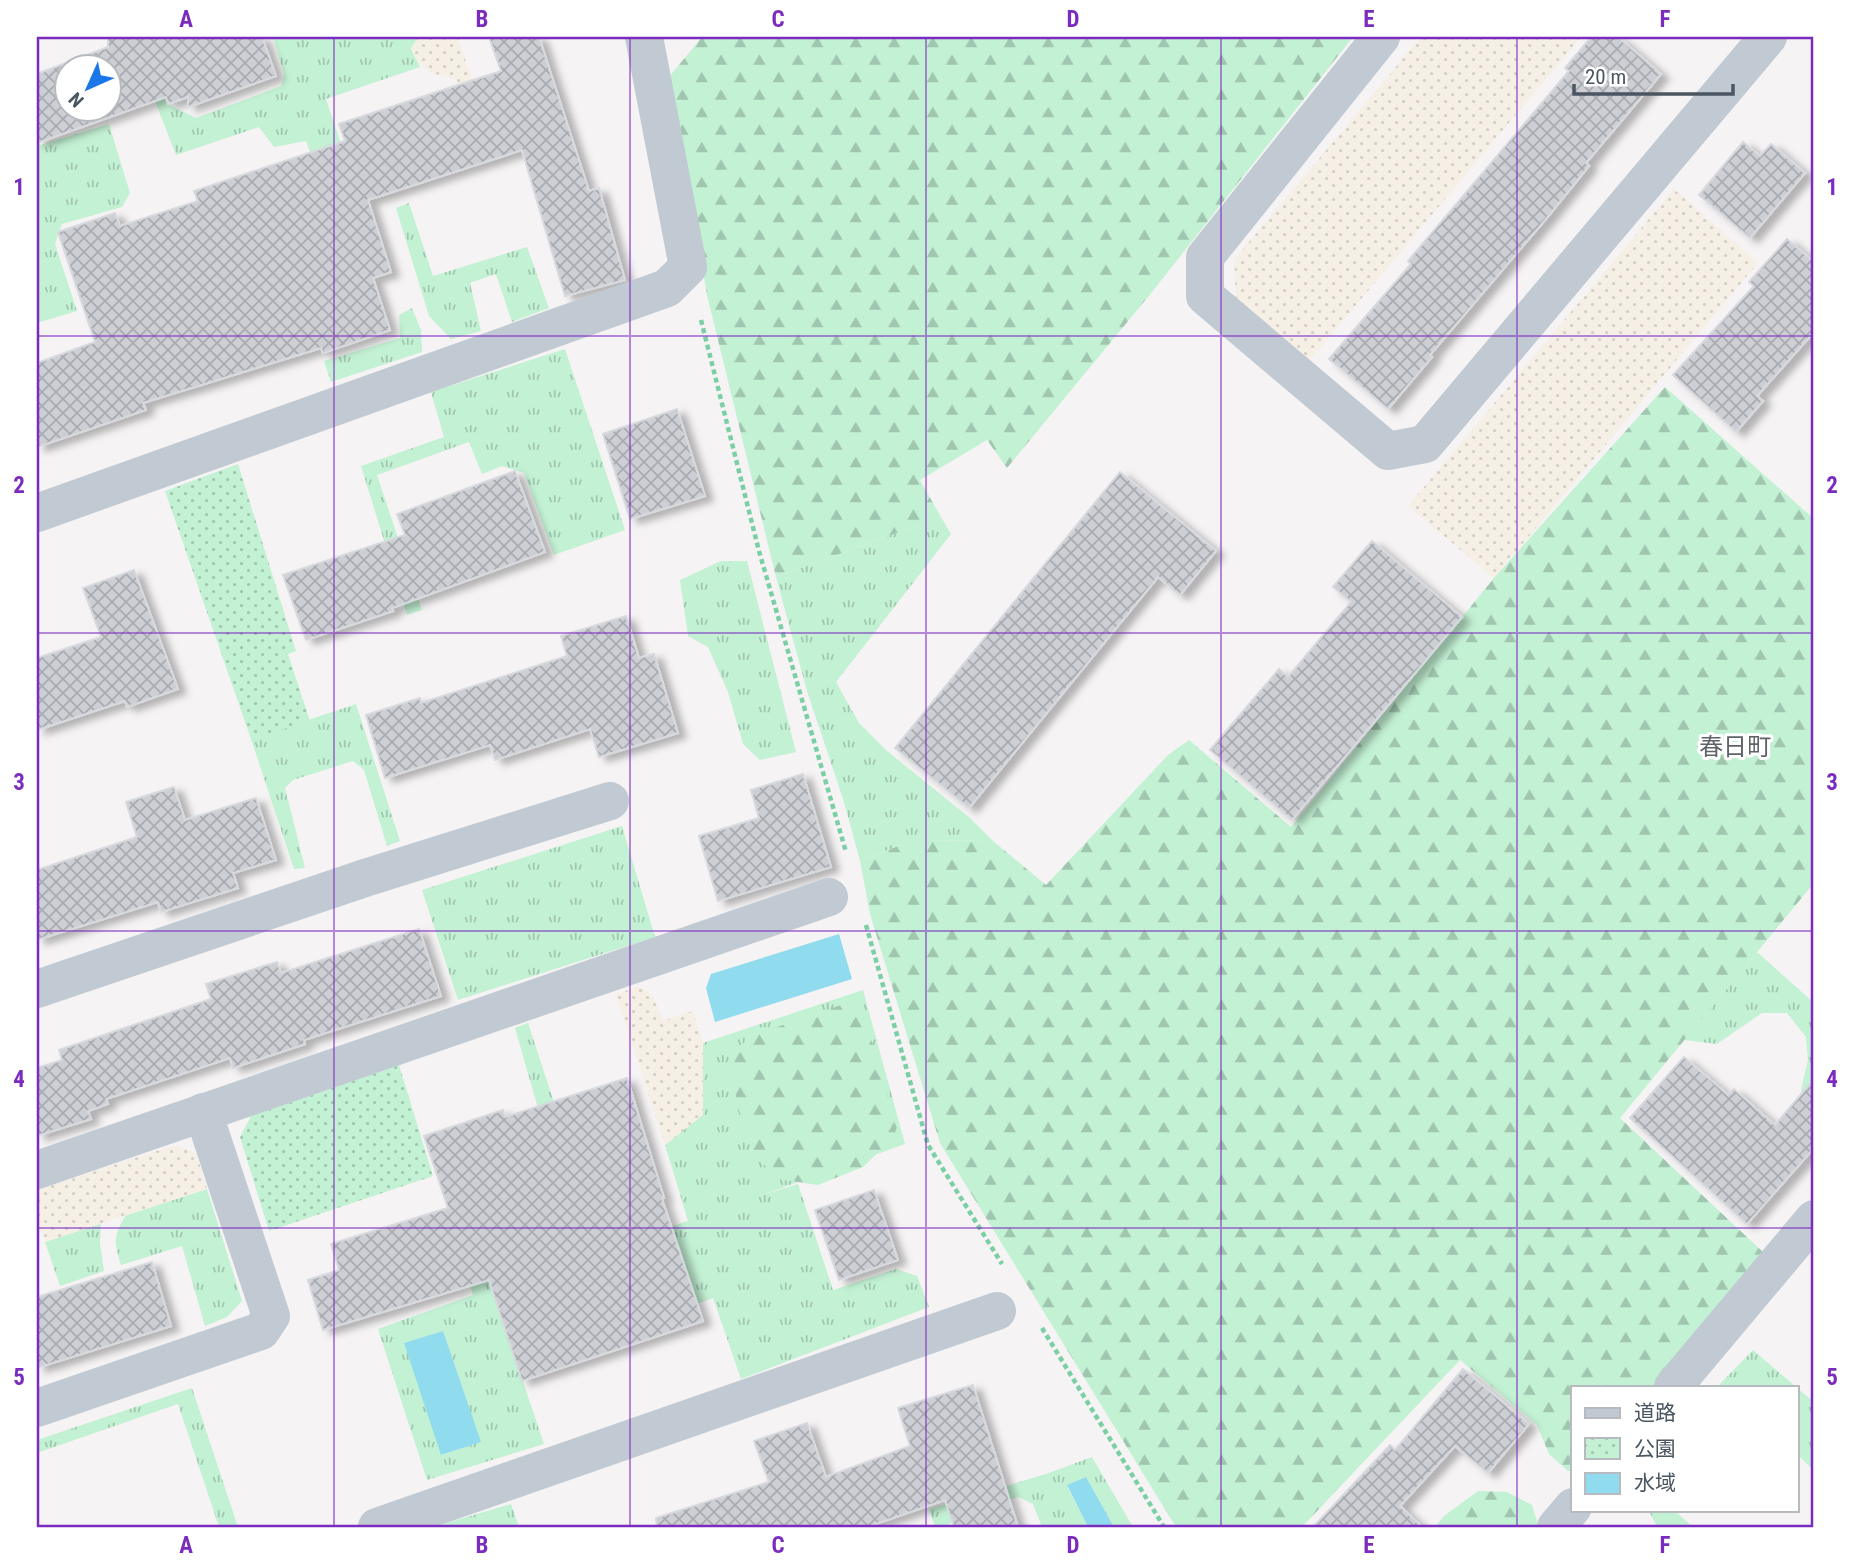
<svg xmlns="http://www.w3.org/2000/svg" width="1851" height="1564" font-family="'Roboto Condensed','Noto Sans JP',sans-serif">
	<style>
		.grass { fill: url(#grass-tufts); fill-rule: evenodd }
		.forest { fill: url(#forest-firs) }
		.sand { fill: url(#sand-dots) }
		.park { fill: url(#park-dots) }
		.water { fill: #90dcee }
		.building { fill: url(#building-cross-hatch); stroke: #d7d9de; stroke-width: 2; fill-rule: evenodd; filter: url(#shadow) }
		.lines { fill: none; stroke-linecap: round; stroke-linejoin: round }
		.path { stroke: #7ad0a4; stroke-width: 4.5; stroke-dasharray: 5 3.5; stroke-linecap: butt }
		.minor { stroke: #c1cad2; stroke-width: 38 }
		.grid { fill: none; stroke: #7b2cbf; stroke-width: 2; stroke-opacity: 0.55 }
		.labels { text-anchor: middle; stroke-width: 6; stroke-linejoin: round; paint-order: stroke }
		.quarter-label { font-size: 24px; fill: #5f6368; stroke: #fff }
		.neatline { fill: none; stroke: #7b2cbf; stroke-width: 2.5 }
		.grid-label { font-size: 23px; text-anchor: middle; font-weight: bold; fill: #7b2cbf }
	</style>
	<defs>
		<pattern id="grass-tufts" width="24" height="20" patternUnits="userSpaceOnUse" patternTransform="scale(1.75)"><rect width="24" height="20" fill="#c3f1d4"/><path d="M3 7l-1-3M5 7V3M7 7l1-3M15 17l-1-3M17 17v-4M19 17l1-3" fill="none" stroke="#a0c6af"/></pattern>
		<pattern id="forest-firs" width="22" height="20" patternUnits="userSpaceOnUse" patternTransform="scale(1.75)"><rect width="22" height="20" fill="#c3f1d4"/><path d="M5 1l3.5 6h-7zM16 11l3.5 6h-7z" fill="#a0c6af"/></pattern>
		<pattern id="sand-dots" width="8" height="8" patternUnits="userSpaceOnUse" patternTransform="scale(1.75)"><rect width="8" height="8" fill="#f5efe5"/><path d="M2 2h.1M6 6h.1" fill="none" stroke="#d4cfc7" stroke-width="1.8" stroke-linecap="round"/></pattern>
		<pattern id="park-dots" width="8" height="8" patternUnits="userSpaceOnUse" patternTransform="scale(1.75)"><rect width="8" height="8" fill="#c3f1d4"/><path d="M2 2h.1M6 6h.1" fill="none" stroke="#a0c6af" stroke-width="1.8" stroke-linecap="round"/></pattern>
		<pattern id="building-cross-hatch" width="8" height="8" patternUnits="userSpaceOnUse" patternTransform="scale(1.75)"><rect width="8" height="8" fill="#cdcfd5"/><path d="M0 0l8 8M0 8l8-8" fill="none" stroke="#a8abb0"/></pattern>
		<filter id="shadow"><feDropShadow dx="8" dy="4.5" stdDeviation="3.5" flood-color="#0004"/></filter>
	</defs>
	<rect width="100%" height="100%" fill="#f5f3f3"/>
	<g class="grass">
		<polygon points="130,37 144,37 168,104 196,118 281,86 284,74 273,37 418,37 411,49 420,67 326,99 354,182 326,194 306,141 274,147 259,127 176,155"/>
		<polygon points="109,124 130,193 122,207 62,224 55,244 77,311 37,323 37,146"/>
		<polygon points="409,203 433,276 527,247 549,308 512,322 496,274 470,283 481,331 451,339 429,316 396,208"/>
		<polygon points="412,308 421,330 422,352 331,382 324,361 400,338 399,315"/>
		<polygon points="565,349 625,530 554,555 524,473 502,466 482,474 469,442 377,475 422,610 407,615 361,466 444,437 431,392"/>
		<polygon points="941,517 951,534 836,682 859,723 887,751 970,818 993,841 914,840 860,861 844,802 807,691 776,577"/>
		<polygon points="721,561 747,561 796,752 760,760 743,744 728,692 708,647 688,636 680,580"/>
		<polygon points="356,704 400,841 387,846 364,770 353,761 293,780 285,788 305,868 294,869 251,739"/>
		<polygon points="622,826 655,937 458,1000 422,890"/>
		<polygon points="1757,952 1814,1003 1814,1079 1812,1082 1814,1116 1801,1090 1808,1060 1806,1037 1787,1013 1762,1013 1717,1044 1684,1040"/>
		<path d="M863,990L905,1144L759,1196L798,1184L833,1290L896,1269L917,1276L929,1307L741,1379L713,1298L697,1304L495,1298L544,1444L427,1480L378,1329L473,1295L455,1242L564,1199L515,1028L528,1023L602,1249L688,1221L665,1145L703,1114V1043ZM443,1331L480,1442L442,1455L405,1343Z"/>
		<path d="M207,1189L242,1301L227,1317L205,1326L182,1246L121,1265C114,1242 113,1236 126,1215Z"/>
		<polygon points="101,1223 100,1243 104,1271 60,1286 45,1242"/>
		<polygon points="1753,1350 1796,1387 1717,1387"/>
		<polygon points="192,1388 238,1527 219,1527 178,1404 37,1453 37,1440"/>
		<polygon points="1797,1388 1814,1402 1814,1471 1797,1454"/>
		<polygon points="1092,1457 1133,1527 1114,1527 1086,1477 1067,1486 1088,1527 1042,1527 1033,1504 1018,1497 956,1519 946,1527 935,1527 929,1509 1046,1474"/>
		<polygon points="511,1504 519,1527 445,1527 443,1524"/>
		<polygon points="1653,1510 1674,1510 1693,1527 1657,1527 1650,1513"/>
	</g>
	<g class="forest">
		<polygon points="702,37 1353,37 1152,292 1007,468 987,440 920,480 941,517 776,577 707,295 669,77"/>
		<polygon points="1665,387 1814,519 1814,883 1620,1118 1764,1253 1652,1387 1573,1387 1573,1470 1568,1471 1549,1454 1537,1425 1460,1360 1302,1527 1176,1527 940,1143 870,914 860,861 914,840 993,841 1046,885 1168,755 1189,740 1291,827 1494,578"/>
		<polygon points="850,1002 864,1013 896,1126 892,1139 863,1167 818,1185 778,1179 755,1155 737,1105 732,1059 748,1037"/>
		<polygon points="1478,1491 1507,1492 1532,1505 1539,1527 1435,1527 1444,1516"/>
	</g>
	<g class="sand">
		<path d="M418,37H458L491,140L474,143L456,79C431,74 422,71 411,49Z"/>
		<polygon points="1421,37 1581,37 1310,360 1236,299 1234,260"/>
		<polygon points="1674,189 1758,263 1494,578 1408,506"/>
		<polygon points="638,986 653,996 663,1021 693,1011 703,1043 703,1115 665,1145 616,995"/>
		<polygon points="175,1145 196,1153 207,1189 45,1242 37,1217 37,1190"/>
	</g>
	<g class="park">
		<polygon points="238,464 296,651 288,654 310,721 251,739 165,491"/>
		<polygon points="399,1065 433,1176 269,1231 240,1137 251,1116"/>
	</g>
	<g class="water">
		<polygon points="839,934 852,979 715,1022 706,988 711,974"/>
		<polygon points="443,1331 481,1442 441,1455 404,1343"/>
		<polygon points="1086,1477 1114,1527 1088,1527 1067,1485"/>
	</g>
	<g class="building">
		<path d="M108,37H262L276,76L188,107V97L168,104L166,97L37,143V74L108,47ZM66,66H108V108H66Z"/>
		<polygon points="489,37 539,37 589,191 599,188 625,280 565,296 522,150 368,200 391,272 373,278 390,330 323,353 321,348 143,403 146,410 37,447 37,363 95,342 58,232 115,213 120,226 198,201 194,191 345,141 339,124 501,71"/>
		<polygon points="1591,37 1618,37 1661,74 1586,163 1589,166 1546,219 1430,355 1432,357 1388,409 1329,359 1411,264 1408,261 1569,71 1565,68"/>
		<polygon points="1743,142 1760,156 1771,144 1805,173 1750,238 1699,195"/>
		<polygon points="1787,239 1814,262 1814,332 1757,396 1763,401 1736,432 1673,375 1754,286 1749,282"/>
		<polygon points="677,409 705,496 630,519 603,434"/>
		<polygon points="515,471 545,552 392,608 393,611 306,640 283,575 405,535 397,514"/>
		<polygon points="1120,472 1216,551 1180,595 1158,577 969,808 895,748"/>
		<polygon points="1372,541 1462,617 1292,820 1210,750 1279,669 1288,677 1351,602 1333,587"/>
		<polygon points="134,570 178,689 127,707 125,701 37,730 37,658 101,637 83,588"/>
		<polygon points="626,616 639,658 654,654 678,733 599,757 590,729 495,760 490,745 385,778 366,715 420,698 421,703 567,656 561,636"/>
		<polygon points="803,774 831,867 718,901 699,836 759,818 751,790"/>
		<polygon points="174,787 185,820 256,798 276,860 233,873 238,888 161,912 158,902 37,940 37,870 137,837 126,802"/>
		<polygon points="419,929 441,996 304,1040 305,1044 233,1068 230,1058 106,1099 108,1104 88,1111 91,1119 37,1136 37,1068 62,1060 59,1050 211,999 206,984 277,962 281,973"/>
		<polygon points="1684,1057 1728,1095 1734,1089 1775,1125 1814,1079 1814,1148 1747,1224 1630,1118"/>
		<polygon points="627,1078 664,1198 662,1199 703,1321 522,1381 489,1280 323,1330 308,1280 339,1270 331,1244 448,1208 424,1136 503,1110 505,1117"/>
		<polygon points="874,1190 898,1260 839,1280 815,1210"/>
		<polygon points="152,1262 171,1326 37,1368 37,1297"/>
		<polygon points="1463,1369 1529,1424 1488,1473 1455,1446 1400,1506 1422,1527 1313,1527 1390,1445 1395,1450"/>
		<polygon points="973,1385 1018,1527 954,1527 945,1500 867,1527 657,1527 656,1518 769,1482 754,1441 807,1423 826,1477 910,1446 898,1408"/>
	</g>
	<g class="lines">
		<g class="path">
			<polyline points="701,320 759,551 846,852"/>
			<polyline points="866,925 928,1145 1002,1264"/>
			<polyline points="1042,1328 1164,1527"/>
		</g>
		<g class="minor">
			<polyline points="1381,37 1205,257 1205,296 1388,451 1425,444 1768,37"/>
			<polyline points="37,513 667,288 688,267 644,37"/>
			<polyline points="37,989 365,878 610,801"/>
			<polyline points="37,1170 829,897"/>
			<polyline points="1673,1387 1814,1219"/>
			<polyline points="37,1408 261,1331 271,1316 203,1112"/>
			<polyline points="377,1527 997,1311"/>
			<polyline points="1556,1527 1573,1507"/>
		</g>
	</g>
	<path class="grid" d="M334,37V1527M630,37V1527M926,37V1527M1221,37V1527M1517,37V1527M37,336H1814M37,633H1814M37,931H1814M37,1228H1814"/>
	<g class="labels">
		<g class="quarter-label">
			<text x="1735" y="755">春日町</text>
		</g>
	</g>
	<rect width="1851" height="1564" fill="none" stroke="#ffffff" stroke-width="77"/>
	<rect x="1571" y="1386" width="228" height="126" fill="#ffffff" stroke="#b7bbc0" stroke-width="2"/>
	<rect x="1585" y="1408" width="35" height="10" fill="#c1cad2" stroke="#b7bbc0" stroke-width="2"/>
	<text x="1634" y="1420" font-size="21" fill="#4a5661">道路</text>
	<rect x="1585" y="1438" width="35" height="21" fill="url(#park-dots)" stroke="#b7bbc0" stroke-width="2"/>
	<text x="1634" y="1456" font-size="21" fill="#4a5661">公園</text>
	<rect x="1585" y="1473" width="35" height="21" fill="#90dcee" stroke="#b7bbc0" stroke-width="2"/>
	<text x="1634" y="1490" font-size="21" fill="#4a5661">水域</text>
	<g transform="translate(88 88) rotate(225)"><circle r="33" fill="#ffffff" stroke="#b7bbc0" stroke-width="2"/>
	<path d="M0-5L12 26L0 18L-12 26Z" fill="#1977e8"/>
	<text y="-10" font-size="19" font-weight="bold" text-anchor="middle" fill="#4a5661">N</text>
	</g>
	<path d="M1574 84v10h159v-10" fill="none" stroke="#4a5661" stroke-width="3.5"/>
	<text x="1585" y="84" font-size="21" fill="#4a5661" stroke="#ffffff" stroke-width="5" paint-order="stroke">20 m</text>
	<rect x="38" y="38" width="1774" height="1488" class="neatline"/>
	<g class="grid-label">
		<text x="186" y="27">A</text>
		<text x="482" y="27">B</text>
		<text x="778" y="27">C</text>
		<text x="1073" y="27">D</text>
		<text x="1369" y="27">E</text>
		<text x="1665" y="27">F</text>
		<text x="19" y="195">1</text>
		<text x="1832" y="195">1</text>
		<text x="19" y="493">2</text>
		<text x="1832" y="493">2</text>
		<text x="19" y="790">3</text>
		<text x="1832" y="790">3</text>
		<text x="19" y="1087">4</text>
		<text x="1832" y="1087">4</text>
		<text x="19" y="1385">5</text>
		<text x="1832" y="1385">5</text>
		<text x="186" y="1553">A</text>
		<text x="482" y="1553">B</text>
		<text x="778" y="1553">C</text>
		<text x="1073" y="1553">D</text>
		<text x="1369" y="1553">E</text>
		<text x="1665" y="1553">F</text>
	</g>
</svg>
